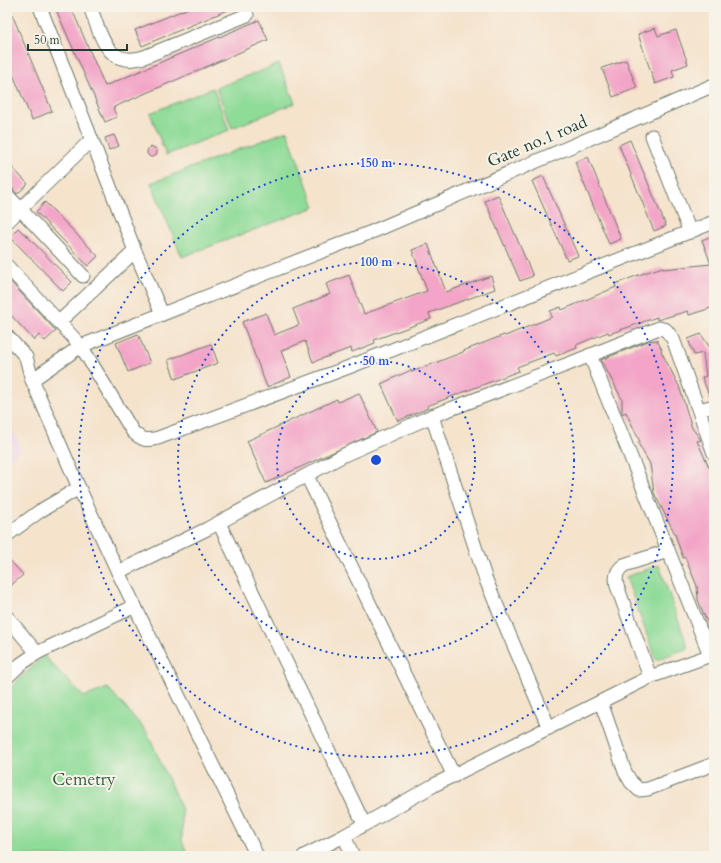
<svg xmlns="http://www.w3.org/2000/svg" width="721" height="863" font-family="Cardo,serif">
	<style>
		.built { fill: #ebd1eb }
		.green { fill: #8fdb98; stroke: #578c66 }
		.building { fill: #f3a4c7 }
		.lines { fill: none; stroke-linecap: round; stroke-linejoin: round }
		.minor-casing { stroke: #6a7769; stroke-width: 15 }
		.minor { stroke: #fff; stroke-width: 13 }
		.ring { fill: none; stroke: #1d4ed8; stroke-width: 2; stroke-dasharray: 2 4 }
		.labels { text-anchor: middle; stroke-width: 4; stroke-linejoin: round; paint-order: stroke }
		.street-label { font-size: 17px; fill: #1f3d34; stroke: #f7f3e8 }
		.park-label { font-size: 17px; fill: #355d48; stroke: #f7f3e8 }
		.centre { fill: #1d4ed8; stroke: #f7f3e8; stroke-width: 2 }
		.ring-label { font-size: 12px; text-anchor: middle; font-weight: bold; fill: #1d4ed8; stroke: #f7f3e8; stroke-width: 4; stroke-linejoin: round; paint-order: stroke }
	</style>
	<rect width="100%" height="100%" fill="#f7f3e8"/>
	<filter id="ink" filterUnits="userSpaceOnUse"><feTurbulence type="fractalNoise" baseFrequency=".025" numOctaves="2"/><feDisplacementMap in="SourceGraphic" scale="8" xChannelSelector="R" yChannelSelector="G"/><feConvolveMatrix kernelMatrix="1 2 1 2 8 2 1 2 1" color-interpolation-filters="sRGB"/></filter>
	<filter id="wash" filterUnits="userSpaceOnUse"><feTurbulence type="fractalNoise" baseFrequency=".012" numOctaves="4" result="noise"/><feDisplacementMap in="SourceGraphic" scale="16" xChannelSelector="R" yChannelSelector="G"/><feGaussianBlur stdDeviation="0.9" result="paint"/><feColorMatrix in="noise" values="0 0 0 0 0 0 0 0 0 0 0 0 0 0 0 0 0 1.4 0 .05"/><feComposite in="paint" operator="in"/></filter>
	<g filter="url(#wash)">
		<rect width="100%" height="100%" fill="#f5e3cc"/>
		<polygon class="built" points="7,418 21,449 7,462"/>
		<g class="green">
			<polygon points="279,64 295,103 232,128 216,88"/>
			<polygon points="213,88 229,130 166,155 150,113"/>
			<polygon points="287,131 315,207 182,257 151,183"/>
			<polygon points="659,565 688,648 656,660 626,577"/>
			<polygon points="44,656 84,697 108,688 147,732 182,810 182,841 188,856 7,856 7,691"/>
		</g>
		<g id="blocks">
			<g class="building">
				<polygon points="7,7 9,7 52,111 32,120 7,60"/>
				<polygon points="55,7 69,7 72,12 73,12 105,86 259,20 268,40 114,107 115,108 113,108 117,117 105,122"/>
				<polygon points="191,7 235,7 142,46 135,30"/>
				<polygon points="655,28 658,36 676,30 688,64 672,70 674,77 655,84 638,34"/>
				<polygon points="626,60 637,88 613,97 602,68"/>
				<polygon points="114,135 119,146 109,150 105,138"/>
				<polygon points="630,140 666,226 654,231 619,145"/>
				<circle cx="152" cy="152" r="5"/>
				<polygon points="588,157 621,239 609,244 575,162"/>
				<polygon points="7,162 28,184 17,194 13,189 7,187"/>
				<polygon points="543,176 578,256 567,260 532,181"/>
				<polygon points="498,195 533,276 520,281 485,201"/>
				<polygon points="45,202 98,256 88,266 36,212"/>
				<polygon points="18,228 24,234 24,233 72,282 63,291 10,237"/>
				<polygon points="714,235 714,307 689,315 688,311 657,320 657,317 609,334 608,332 576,345 577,348 556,356 554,353 517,367 519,371 427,406 428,408 398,421 381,384 411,370 412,372 463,352 463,351 504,335 505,336 552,317 550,311 561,307 562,310 616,287 615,284 644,273 663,267 663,269 711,264 702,240"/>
				<polygon points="428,244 446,292 491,276 495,289 429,313 431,319 374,340 375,343 352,352 351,348 313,362 305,341 281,351 291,377 267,387 242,322 266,313 274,335 299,325 293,309 330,294 326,284 349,275 364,314 427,291 412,250"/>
				<polygon points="7,278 56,331 45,341 39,335 34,340 7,311"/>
				<polygon points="138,334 150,363 128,372 116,343"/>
				<polygon points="701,334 714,354 714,398 711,399 702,378 706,376 703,353 694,355 688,339"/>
				<polygon points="657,340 662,350 661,351 679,386 692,428 701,440 697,441 714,478 714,639 698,600 697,586 685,557 683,558 675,534 654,493 650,464 638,443 640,442 626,412 622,414 622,399 601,360 648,341"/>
				<polygon points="211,344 218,363 175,379 168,360"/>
				<polygon points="359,393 377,432 266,483 247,441 337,399 338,402"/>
				<polygon points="7,557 23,575 7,589"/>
			</g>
		</g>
	</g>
	<g filter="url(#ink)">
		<use href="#blocks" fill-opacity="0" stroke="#6a7769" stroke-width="1"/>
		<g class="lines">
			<defs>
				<g id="minor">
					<polyline points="40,7 135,251 162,314"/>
					<path d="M90,7C101,34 106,69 144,57L247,15"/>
					<polyline points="652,136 690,232"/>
					<polyline points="7,195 83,276"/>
					<polyline points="7,222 91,140"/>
					<polyline points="7,266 81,346 374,231 714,85"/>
					<polyline points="59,322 135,251"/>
					<polyline points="7,336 26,357 32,380 79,488 118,572 257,856"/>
					<polyline points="590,355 710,655"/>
					<path d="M32,380L81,346L133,432C142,440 146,441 158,438L349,367L714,222"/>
					<polyline points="699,410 714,406"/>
					<polyline points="432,416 486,580 549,728"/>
					<polyline points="307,476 454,776"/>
					<polyline points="219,523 364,824"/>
					<polyline points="7,535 40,511 79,488"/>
					<polyline points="118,572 207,529 344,455 432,416 571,363 659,328 666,330 673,339 714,453"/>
					<polyline points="7,617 37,653"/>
					<polyline points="7,677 21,664 37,653 135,606"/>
					<path d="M650,677L617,586C615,577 616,571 624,565L668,551"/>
					<polyline points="601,702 625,772 631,782 639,790 648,789 714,764"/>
					<polyline points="344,836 353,856"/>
					<polyline points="304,856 344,836 436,784 650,677 714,654"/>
				</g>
			</defs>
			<use href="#minor" class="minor-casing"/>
			<use href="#minor" class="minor"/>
		</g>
	</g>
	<g class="ring">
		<circle cx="376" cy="460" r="99"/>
		<circle cx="376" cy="460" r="198"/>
		<circle cx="376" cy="460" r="297"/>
	</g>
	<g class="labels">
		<g class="street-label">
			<text transform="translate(537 141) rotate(-23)" y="6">Gate no.1 road</text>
		</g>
		<g class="park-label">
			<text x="84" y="785">Cemetry</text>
		</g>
	</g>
	<circle cx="376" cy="460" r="6" class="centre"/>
	<g class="ring-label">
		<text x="376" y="167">150 m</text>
		<text x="376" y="266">100 m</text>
		<text x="376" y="365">50 m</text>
	</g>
	<rect width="721" height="863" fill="none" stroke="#f7f3e8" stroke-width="24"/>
	<path d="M28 44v6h99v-6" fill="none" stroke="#1f3d34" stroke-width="2"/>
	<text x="34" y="44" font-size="12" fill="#1f3d34" stroke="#f7f3e8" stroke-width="3" paint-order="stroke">50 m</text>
</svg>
